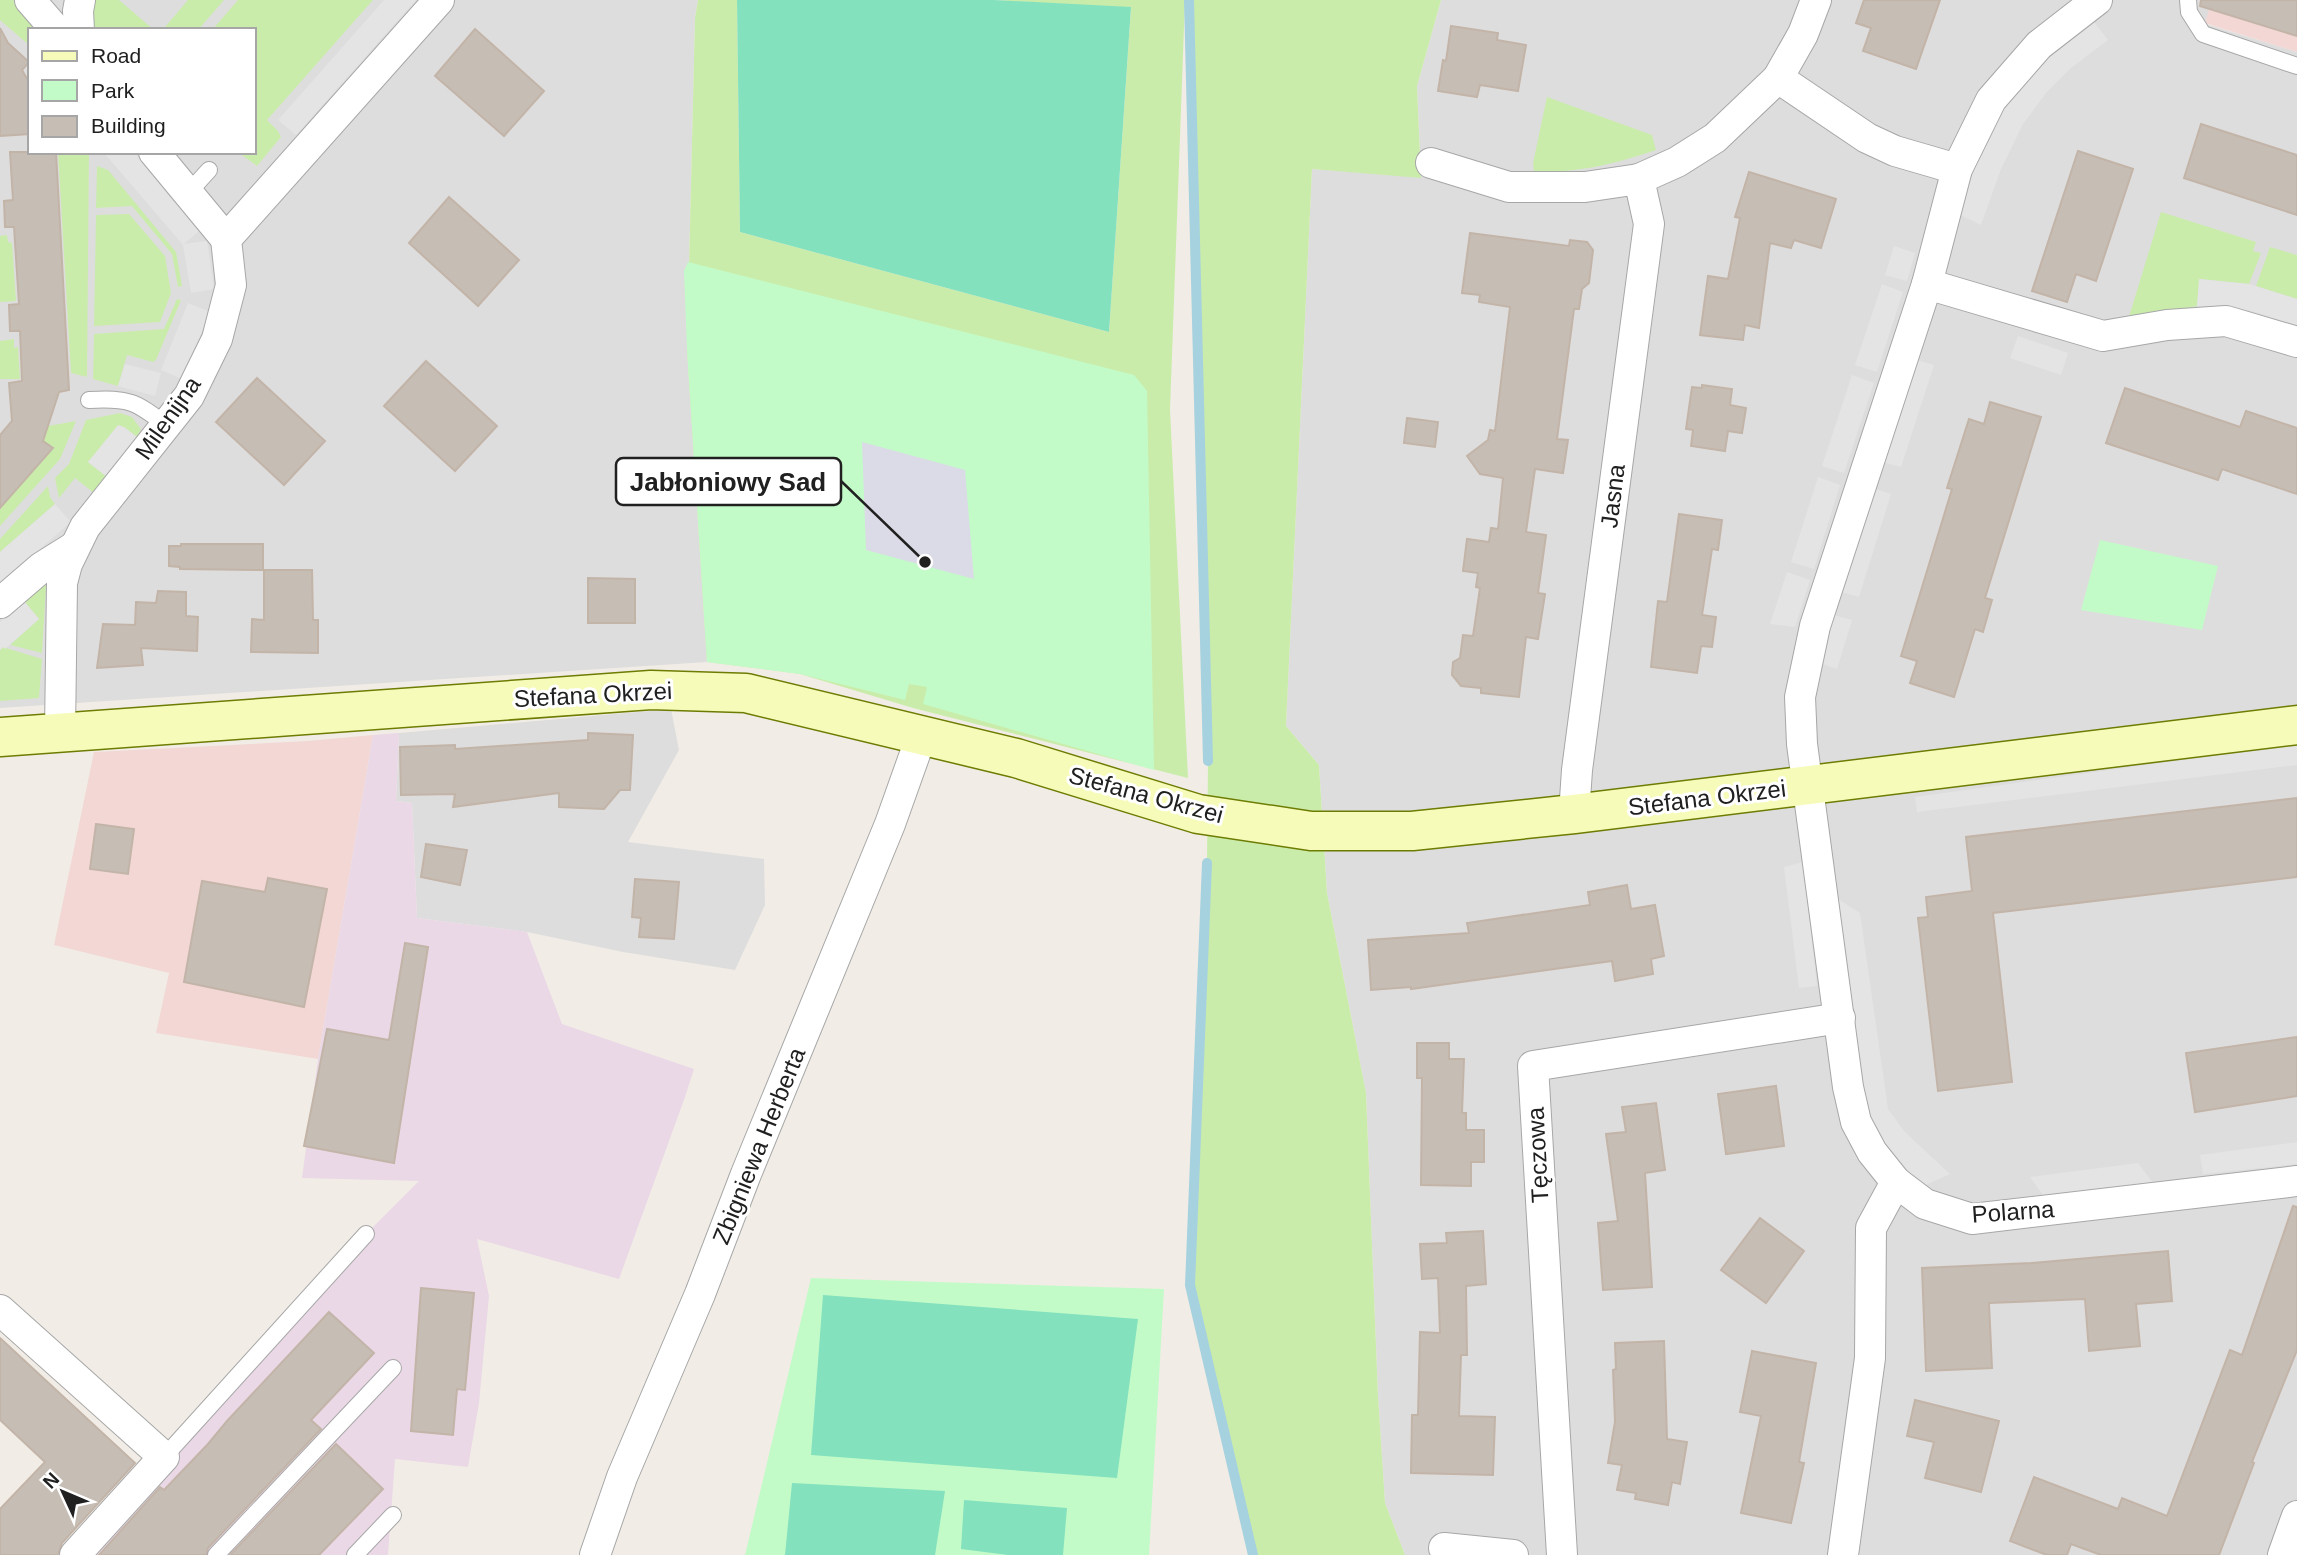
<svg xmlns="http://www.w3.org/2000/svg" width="2297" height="1555" font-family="Helvetica,sans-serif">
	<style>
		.residential { fill: #dedddd; fill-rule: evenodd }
		.commercial { fill: #f2d7d5 }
		.industrial { fill: #ead8e6 }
		.grass { fill: #caecab }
		.park { fill: #c3fbc8 }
		.pitch { fill: #83e1be }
		.parking { fill: #e4e4e4 }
		.plaza { fill: #dbdae7 }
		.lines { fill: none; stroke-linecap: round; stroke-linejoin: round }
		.stream { stroke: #a6d1df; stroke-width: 10 }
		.building { fill: #c6bdb5; stroke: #c3b4a8; stroke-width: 2 }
		.lane-casing { stroke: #a7a7a7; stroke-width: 18 }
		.street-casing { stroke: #a7a7a7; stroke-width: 32 }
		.secondary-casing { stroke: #6d7c02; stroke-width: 41 }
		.lane { stroke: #fff; stroke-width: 16 }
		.street { stroke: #fff; stroke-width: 30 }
		.secondary { stroke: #f7fbba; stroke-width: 38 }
		.labels { text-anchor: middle; stroke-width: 6; stroke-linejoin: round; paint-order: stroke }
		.street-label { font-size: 24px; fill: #202020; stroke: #fff }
		.leader { fill: none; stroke: #202020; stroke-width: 2.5 }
		.callout-dot { fill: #202020; stroke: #fff; stroke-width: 2.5 }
		.callout { fill: #fff; stroke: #202020; stroke-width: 2.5 }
		.callout-label { font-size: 26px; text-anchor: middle; font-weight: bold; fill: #202020 }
	</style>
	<rect width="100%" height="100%" fill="#f1ede6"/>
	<g class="residential">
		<path d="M0,0H698L695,18L687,349L707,662L0,708ZM30,30H254V152H30Z"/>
		<polygon points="1441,0 2212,0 2206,24 2297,52 2297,1555 1405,1555 1385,1503 1378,1396 1366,1093 1327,893 1319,765 1286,726 1312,169 1421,177 1417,86"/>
		<polygon points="671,709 679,750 628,842 764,859 765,905 735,970 623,952 527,932 417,918 412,803 396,801 399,733"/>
	</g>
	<g class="commercial">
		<polygon points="2212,0 2297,0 2297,52 2205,23"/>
		<polygon points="373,735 318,1059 156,1033 169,973 54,945 94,752 307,741"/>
	</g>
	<polygon class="industrial" points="399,733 396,801 412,803 417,918 527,932 562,1024 694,1069 685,1097 619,1279 477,1239 489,1296 479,1403 468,1467 395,1459 388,1555 75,1555 366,1234 419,1181 302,1178 318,1059 373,735"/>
	<g class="grass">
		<polygon points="0,0 13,0 39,30 30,30 30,46 0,20"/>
		<polygon points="90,0 119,0 154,30 93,30"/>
		<polygon points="188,0 224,0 198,30 168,30 165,27"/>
		<polygon points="238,0 373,0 267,120 278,131 281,137 257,166 242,155 244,152 254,152 254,30 212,30"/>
		<polygon points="698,0 737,0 740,232 1109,332 1131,8 994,0 1185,0 1170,410 1188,778 913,708 800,674 707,662 687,349 695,18"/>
		<polygon points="1189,0 1441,0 1417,86 1421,178 1312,169 1286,726 1319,765 1327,893 1366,1093 1378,1396 1385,1503 1405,1555 1253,1555 1190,1285 1207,863 1208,761"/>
		<path d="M1547,97L1652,135L1656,150C1612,165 1580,172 1534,172L1533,163Z"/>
		<polygon points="58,152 89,152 87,377 71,373"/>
		<polygon points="97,166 108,170 176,252 182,286 178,287 172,254 132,206 96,208"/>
		<polygon points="2161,212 2256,242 2253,251 2261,253 2249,284 2200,279 2197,306 2128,320"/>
		<polygon points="129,214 165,256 171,293 160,322 94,326 96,215"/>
		<polygon points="7,235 8,242 12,243 16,301 0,302 0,236"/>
		<polygon points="2270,247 2297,255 2297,299 2256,286"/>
		<polygon points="177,299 181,300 156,360 153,362 127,355 118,386 93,379 94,334 164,329"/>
		<polygon points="14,339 14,348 18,347 20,379 0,379 0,341"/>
		<polygon points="120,413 132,417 141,429 137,437 124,427 88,462 107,477 94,493 75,478 59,498 55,478 69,464 86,420"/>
		<polygon points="76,421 60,459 0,526 0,508 53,449 44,441 48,426"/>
		<polygon points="48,486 50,497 55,504 0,552 0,539"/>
		<polygon points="43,585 46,586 42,653 10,645 39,619 24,601"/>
		<polygon points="3,647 42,659 39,698 0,701 0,650"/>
	</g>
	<g class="park">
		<polygon points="688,262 1134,375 1147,391 1154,770 923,704 927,687 909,684 905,700 800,674 707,662 687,349 684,271"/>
		<polygon points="2100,540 2218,566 2202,630 2081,610"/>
		<polygon points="811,1278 1164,1289 1149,1555 745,1555"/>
	</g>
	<g class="pitch">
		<polygon points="737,0 994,0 1131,7 1109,332 740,232"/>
		<polygon points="823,1295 1138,1319 1117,1478 811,1455"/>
		<polygon points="792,1483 945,1491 935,1555 785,1555"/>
		<polygon points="964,1500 1067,1508 1063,1555 1008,1555 961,1549"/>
	</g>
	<g class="parking">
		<polygon points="384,0 416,0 296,135 278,120"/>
		<polygon points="2091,18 2108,40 2071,68 2046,93 2023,124 2001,169 1981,225 1958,214 1974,169 2002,110 2044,58"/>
		<polygon points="107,152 134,152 199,231 184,244 207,241 214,289 191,293 183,245 105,154"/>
		<polygon points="1894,246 1915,253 1907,281 1885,275"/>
		<polygon points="2199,279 2249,284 2297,299 2297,325 2248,310 2197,306"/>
		<polygon points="1882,284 1903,292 1877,372 1855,365"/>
		<polygon points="188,303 210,312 182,379 161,370"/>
		<polygon points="2018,336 2068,353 2061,375 2010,358"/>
		<polygon points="1914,359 1934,365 1901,467 1882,462"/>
		<polygon points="125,364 161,373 155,396 118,386"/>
		<polygon points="1852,375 1874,383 1844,473 1822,466"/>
		<polygon points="118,425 124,427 137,437 107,477 88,462"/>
		<polygon points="1818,477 1840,485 1814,569 1791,562"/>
		<polygon points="1873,488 1891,494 1859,597 1841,592"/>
		<polygon points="55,504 71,522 0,584 0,552"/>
		<polygon points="1787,572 1810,580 1795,627 1770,624"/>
		<polygon points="24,601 39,619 5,649 3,647 0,650 0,622"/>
		<polygon points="1834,615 1852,620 1837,669 1819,663"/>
		<polygon points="2297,744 2297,765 1917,812 1915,797"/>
		<polygon points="1803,862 1817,986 1799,988 1784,867"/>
		<polygon points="1838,899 1860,913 1888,1109 1904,1131 1950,1174 1926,1185 1909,1175 1890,1157 1865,1110"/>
		<polygon points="2297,1142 2297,1164 2203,1174 2200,1155"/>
		<polygon points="2138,1163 2153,1183 2043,1195 2030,1177"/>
	</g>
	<polygon class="plaza" points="862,442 965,470 974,579 866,550"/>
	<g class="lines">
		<g class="stream">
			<polyline points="1189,0 1208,761"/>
			<polyline points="1207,863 1190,1285 1253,1555"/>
		</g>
	</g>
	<g class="building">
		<polygon points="1864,0 1940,0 1916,69 1863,51 1871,28 1856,23"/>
		<polygon points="2201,0 2297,0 2297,36 2200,6"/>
		<polygon points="1451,26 1498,33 1497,40 1526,45 1518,91 1480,85 1477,97 1438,91 1443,60 1446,61"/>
		<polygon points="0,28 8,43 29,62 22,70 30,84 30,134 0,136"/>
		<polygon points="475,29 544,91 504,136 435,76"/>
		<polygon points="2201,124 2297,155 2297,215 2184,178"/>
		<polygon points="2078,151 2133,169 2096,281 2076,274 2067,302 2032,291"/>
		<polygon points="10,152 56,152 69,390 59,392 43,441 53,448 0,508 0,435 12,421 9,383 22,381 20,331 10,331 9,305 19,304 14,227 5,227 4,201 13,200"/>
		<polygon points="1749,172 1836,199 1821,248 1794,240 1791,248 1770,243 1759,328 1745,325 1743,340 1700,335 1708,276 1728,279 1740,218 1735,217"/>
		<polygon points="449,197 519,260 478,306 409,243"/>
		<polygon points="1470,233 1569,246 1570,240 1587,242 1593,250 1589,283 1582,289 1579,309 1574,309 1557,439 1568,440 1563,473 1535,469 1526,532 1546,535 1538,593 1545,594 1538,639 1526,637 1519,697 1481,693 1481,688 1461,686 1452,675 1453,662 1460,658 1463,635 1473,636 1480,588 1476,587 1478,573 1463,571 1467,539 1489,542 1491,528 1498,529 1503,478 1480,474 1467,456 1488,440 1490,430 1495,431 1510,307 1479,302 1480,295 1462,293"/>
		<polygon points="426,361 497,426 455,471 384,406"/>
		<polygon points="257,378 325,441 284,485 216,422"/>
		<polygon points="1702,385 1732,389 1730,405 1746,408 1742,433 1728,431 1725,451 1691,446 1693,430 1686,429 1692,387 1702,388"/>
		<polygon points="2125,388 2240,427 2246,411 2297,428 2297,494 2222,469 2218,480 2106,443"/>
		<polygon points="1990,402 2041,417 1985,598 1992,600 1983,632 1975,629 1954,697 1910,683 1917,661 1901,656 1952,489 1947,488 1969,419 1984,424"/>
		<polygon points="1407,418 1438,422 1435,447 1404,443"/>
		<polygon points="1679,514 1722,520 1718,550 1712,549 1702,615 1716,617 1712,647 1701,646 1697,673 1651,667 1658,601 1667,602"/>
		<polygon points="181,544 263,544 263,570 180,569 180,567 169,566 169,546 181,546"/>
		<polygon points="264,570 312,570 313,620 318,620 318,653 251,652 252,619 264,620"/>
		<polygon points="588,578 635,579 635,623 588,623"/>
		<polygon points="158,591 186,592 186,616 198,617 197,651 141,648 143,665 97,668 103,624 135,625 136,602 156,603"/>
		<polygon points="588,733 633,735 630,790 620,790 604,809 559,807 559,793 453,807 455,794 401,795 400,747 455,745 455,749 588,740"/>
		<polygon points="2297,798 2297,877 1993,913 2012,1082 1938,1091 1918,918 1928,917 1926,897 1972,891 1966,837"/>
		<polygon points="96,824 134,829 128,874 90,869"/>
		<polygon points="426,844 467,850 460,885 421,877"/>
		<polygon points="268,878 327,889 304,1007 184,982 202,881 265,892"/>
		<polygon points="635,879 679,882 674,939 639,937 641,918 632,917"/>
		<polygon points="1627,885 1631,909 1655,905 1664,956 1651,959 1653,974 1615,981 1612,961 1411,989 1411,987 1371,990 1368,940 1469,933 1467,923 1590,905 1588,892"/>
		<polygon points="405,943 428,947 394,1163 304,1146 327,1029 389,1040"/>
		<polygon points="2297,1037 2297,1096 2195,1112 2186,1053"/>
		<polygon points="1417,1043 1449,1043 1449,1059 1464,1059 1462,1113 1466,1113 1466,1130 1484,1130 1484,1162 1471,1162 1471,1186 1421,1185 1422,1078 1417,1078"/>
		<polygon points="1776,1086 1784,1146 1726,1154 1718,1094"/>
		<polygon points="1656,1103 1665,1170 1645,1173 1652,1287 1603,1290 1598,1223 1618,1221 1606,1134 1626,1132 1622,1107"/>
		<polygon points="2293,1206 2297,1207 2297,1350 2252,1462 2254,1463 2219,1555 2101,1555 2071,1544 2067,1555 2047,1555 2010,1541 2034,1477 2118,1509 2122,1498 2167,1516 2230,1350 2242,1355"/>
		<polygon points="1760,1218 1804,1251 1766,1303 1721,1270"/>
		<polygon points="1483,1231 1486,1284 1466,1286 1467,1355 1461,1355 1459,1416 1495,1417 1493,1475 1411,1473 1412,1415 1418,1415 1420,1332 1440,1333 1438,1278 1422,1279 1420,1244 1447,1243 1446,1233"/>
		<polygon points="2168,1251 2172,1301 2136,1304 2140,1346 2089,1351 2085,1299 1989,1303 1992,1368 1926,1371 1922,1268 2031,1263"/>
		<polygon points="421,1288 474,1293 465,1390 457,1389 453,1435 411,1431"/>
		<polygon points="329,1312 374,1353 311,1420 321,1429 208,1548 206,1555 99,1555 160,1487 164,1490 208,1444 227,1421"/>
		<polygon points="0,1338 135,1463 62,1543 58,1555 0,1555 0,1509 45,1462 0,1420"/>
		<polygon points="1664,1341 1667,1439 1687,1442 1680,1484 1672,1482 1668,1505 1635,1499 1636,1493 1617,1490 1622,1465 1608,1463 1615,1422 1613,1370 1616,1369 1615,1343"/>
		<polygon points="1752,1351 1816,1363 1799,1462 1804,1463 1791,1523 1741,1513 1761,1416 1740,1412"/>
		<polygon points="1915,1400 1999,1421 1981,1492 1925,1478 1934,1442 1907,1436"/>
		<polygon points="336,1444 383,1489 319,1555 230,1555"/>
	</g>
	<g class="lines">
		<defs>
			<g id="lane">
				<polyline points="2188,0 2189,12 2203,34 2297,66"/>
				<polyline points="188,193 209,170"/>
				<path d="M89,400C129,398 135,401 166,425"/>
				<polyline points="164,1457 366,1234"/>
				<polyline points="216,1555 393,1368"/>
				<polyline points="355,1555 393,1515"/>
			</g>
			<g id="street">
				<polyline points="30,0 56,30"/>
				<polyline points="2097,0 2039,45 1991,100 1957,169 1927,284 1815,626 1800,697 1802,744 1848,1087 1856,1122 1872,1152 1896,1182 1925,1204 1972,1219 2297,1181"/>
				<polyline points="79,30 78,11 80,0"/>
				<polyline points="1778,78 1867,138 1895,151 1957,169"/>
				<polyline points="154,152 226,239"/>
				<polyline points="1431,163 1509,187 1585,187 1639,179"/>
				<polyline points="1927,284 2103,336 2167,325 2226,321 2297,342"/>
				<polyline points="0,603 42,567 74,547"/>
				<polyline points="60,732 62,583 67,564 85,527 189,396 217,339 231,285 226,239 439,0"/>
				<polyline points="1574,814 1577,770 1649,224 1639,179 1677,162 1715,138 1778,78 1803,34 1816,0"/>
				<polyline points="0,1310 164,1457 75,1555"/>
				<polyline points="1444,1548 1513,1555"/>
				<polyline points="595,1555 622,1477 700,1294 746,1174 890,824 921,737"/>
				<polyline points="1562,1555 1533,1066 1840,1018"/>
				<polyline points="1843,1555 1870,1358 1871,1228 1896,1182"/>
				<polyline points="2283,1555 2297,1516"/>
			</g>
			<polyline id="secondary" points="0,737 651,690 746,693 1016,758 1198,814 1311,831 1412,831 1574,814 2297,725"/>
		</defs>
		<use href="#lane" class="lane-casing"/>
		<use href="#street" class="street-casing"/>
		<use href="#secondary" class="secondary-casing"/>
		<use href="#lane" class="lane"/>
		<use href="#street" class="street"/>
		<use href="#secondary" class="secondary"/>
	</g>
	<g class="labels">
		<g class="street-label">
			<text transform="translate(168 418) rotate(-55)" y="8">Milenijna</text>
			<text transform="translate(1613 496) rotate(-83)" y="8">Jasna</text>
			<text transform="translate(593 695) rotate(-3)" y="8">Stefana Okrzei</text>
			<text transform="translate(1146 795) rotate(15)" y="8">Stefana Okrzei</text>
			<text transform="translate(1707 798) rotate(-7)" y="8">Stefana Okrzei</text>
			<text transform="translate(759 1146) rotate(-68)" y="8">Zbigniewa Herberta</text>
			<text transform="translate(1538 1155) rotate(-93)" y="8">Tęczowa</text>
			<text transform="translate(2013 1212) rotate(-4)" y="8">Polarna</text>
		</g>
	</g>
	<path class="leader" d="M925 562L841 481"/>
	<circle class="callout-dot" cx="925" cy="562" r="7"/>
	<rect class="callout" x="616" y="458" width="225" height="47" rx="7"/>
	<g class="callout-label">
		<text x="728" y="491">Jabłoniowy Sad</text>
	</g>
	<rect x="28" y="28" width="228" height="126" fill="#ffffff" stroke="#a6a6a6" stroke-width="2"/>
	<rect x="42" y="51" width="35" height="10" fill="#f7fbba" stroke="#a6a6a6" stroke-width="2"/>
	<text x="91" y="63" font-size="21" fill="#202020">Road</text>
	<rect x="42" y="80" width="35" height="21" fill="#c3fbc8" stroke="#a6a6a6" stroke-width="2"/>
	<text x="91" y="98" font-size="21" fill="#202020">Park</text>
	<rect x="42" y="116" width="35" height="21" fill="#c6bdb5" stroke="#a6a6a6" stroke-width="2"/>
	<text x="91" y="133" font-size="21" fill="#202020">Building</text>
	<g transform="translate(63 1492) rotate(314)" stroke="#ffffff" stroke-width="5" paint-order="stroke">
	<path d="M0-5L12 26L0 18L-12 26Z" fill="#202020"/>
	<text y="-10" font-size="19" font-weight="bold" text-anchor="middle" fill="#202020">N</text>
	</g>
</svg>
